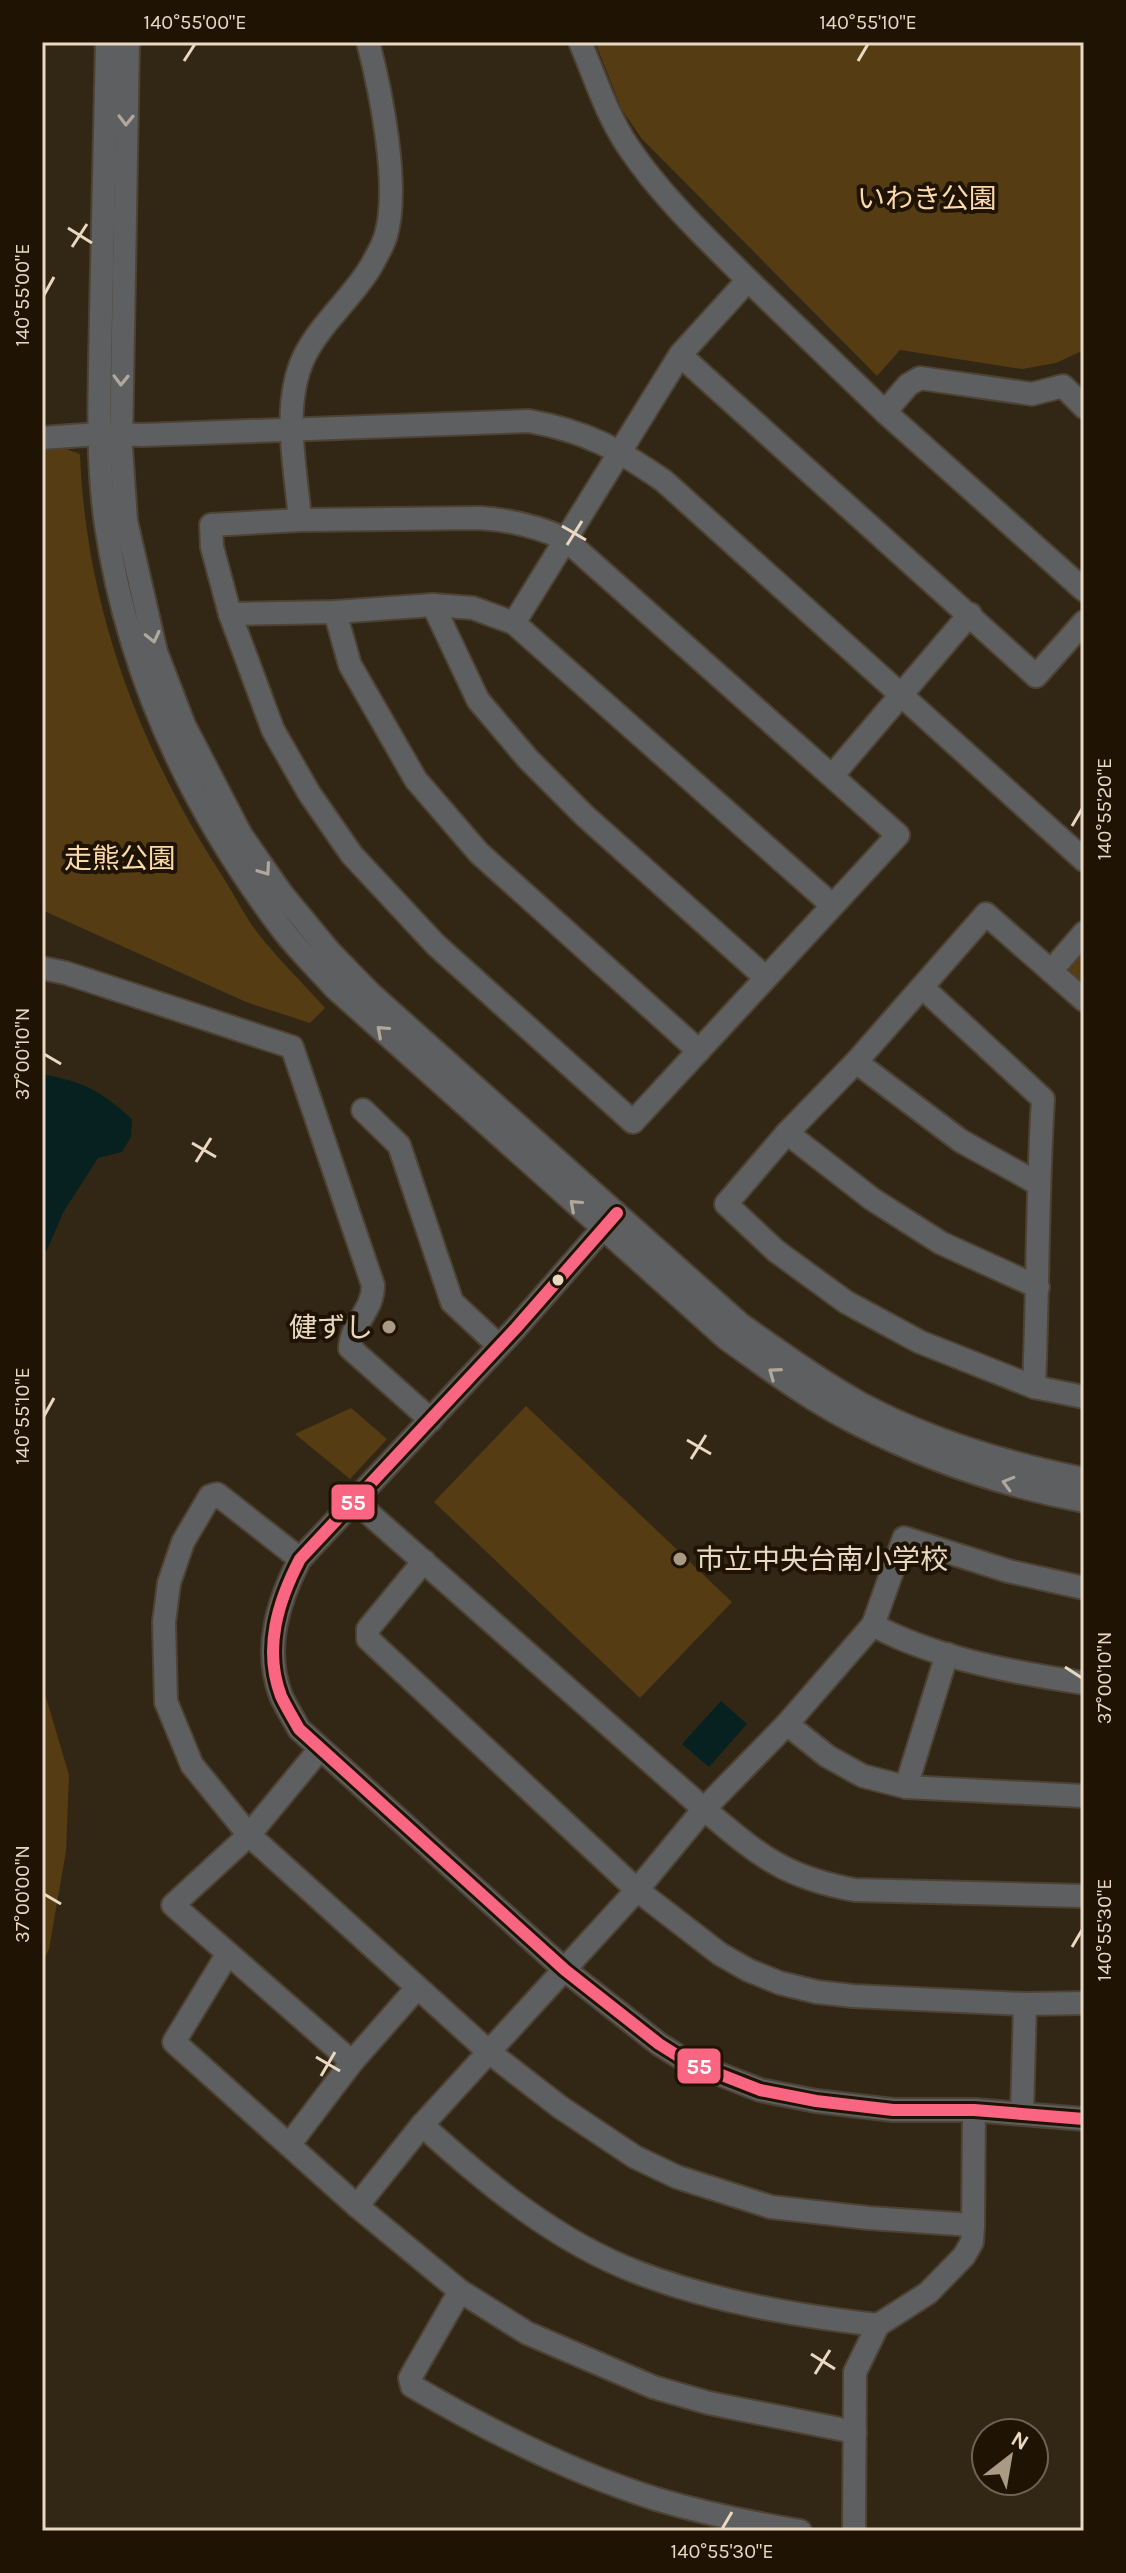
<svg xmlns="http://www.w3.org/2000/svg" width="1126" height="2573" font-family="Karla,'Noto Sans JP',sans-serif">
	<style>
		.green { fill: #553c13 }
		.water { fill: #06211f }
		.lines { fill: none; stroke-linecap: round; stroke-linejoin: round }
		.minor-casing { stroke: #4d4233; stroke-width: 26 }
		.minor { stroke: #5e5f60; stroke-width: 22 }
		.bus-1-casing { stroke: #1f1404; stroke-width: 18 }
		.bus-1 { stroke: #fa6682; stroke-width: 12 }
		.oneway { stroke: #b1a89b }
		.ticks { fill: none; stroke: #e9d8c2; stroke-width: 3 }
		.bus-dot { fill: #e9d8c2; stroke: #1f1404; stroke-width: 3 }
		.poi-dot { fill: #a99a85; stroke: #1f1404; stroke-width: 3 }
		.labels { text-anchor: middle; stroke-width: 8; stroke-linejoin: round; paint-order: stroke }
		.park-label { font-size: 28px; fill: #fbd9ab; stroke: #1f1404 }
		.poi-label { font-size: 28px; fill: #e9d8c2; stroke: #1f1404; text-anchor: end }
		.line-badge { stroke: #1f1404; stroke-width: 3 }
		.badge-label { font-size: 22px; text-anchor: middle; font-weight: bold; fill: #fff }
		.neatline { fill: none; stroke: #e9d8c2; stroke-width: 3 }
		.ticks-label { font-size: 20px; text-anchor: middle; fill: #e9d8c2 }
	</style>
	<rect width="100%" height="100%" fill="#322715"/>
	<g class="green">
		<polygon points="595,42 1084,42 1084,350 1056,363 1022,369 900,350 877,376 642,139 622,110"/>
		<path d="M66,449L80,454C86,607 139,747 221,874C234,894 245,917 260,936C280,961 304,984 325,1008L310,1023L246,1002L42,910V450Z"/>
		<polygon points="1084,940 1084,990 1063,972"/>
		<polygon points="526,1406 732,1602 640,1698 434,1502"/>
		<polygon points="351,1408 387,1439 350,1479 295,1434"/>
		<polygon points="42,1684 69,1775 66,1851 49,1949 42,1963"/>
	</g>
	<g class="water">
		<path d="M42,1074C86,1083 98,1089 132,1119L131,1137L122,1152L98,1158L64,1211L46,1252L42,1253Z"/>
		<polygon points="721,1701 747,1724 709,1767 682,1744"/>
	</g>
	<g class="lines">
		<defs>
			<g id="minor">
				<path d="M107,42C105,133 103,223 101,314C100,384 96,455 106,525C128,674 189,805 279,925C295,947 316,967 335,988L727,1339C769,1369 810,1400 856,1423C928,1460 1005,1486 1084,1501"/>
				<path d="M128,42L121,447L126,521L156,652L184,725L241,835L282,894L330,952L371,994L740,1324C780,1352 820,1381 863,1405C931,1441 1009,1464 1084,1479"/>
				<path d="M580,42C595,77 607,116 629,148C662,197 706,238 748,280"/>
				<polyline points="680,355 1036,676 1084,622"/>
				<polyline points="885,412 908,385 920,378 1032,394 1063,386 1084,407"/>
				<path d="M42,438L99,434L142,435L529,421C588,432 616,448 664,481L1084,860"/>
				<path d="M480,518C511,520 537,526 565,539L898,835L633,1122L436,945L352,855L309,793L273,730L230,614L212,547L211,525L300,520Z"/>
				<path d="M300,520C296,469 281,406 304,357C320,324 351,299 370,268C375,259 383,246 386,235C400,186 381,92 368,42"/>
				<polyline points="433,605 478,700 528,759 585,816 765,977"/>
				<polyline points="335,612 350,665 416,780 479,853 699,1051"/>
				<polyline points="230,614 335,612 433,605 473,608 514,623 680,355 748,280 885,412 1084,590"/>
				<polyline points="514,623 832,905"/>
				<polyline points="832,776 970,614"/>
				<path d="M42,968L66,973L292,1047L373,1285C373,1312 352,1321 350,1348L431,1420"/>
				<polyline points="1051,971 1084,933"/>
				<path d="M922,987L1043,1099C1037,1195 1038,1291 1034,1387"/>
				<polyline points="1084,1000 986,914 856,1062 787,1133 726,1204 776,1251 846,1302 920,1342 1034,1387 1084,1397"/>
				<polyline points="856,1062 961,1141 1037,1183"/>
				<polyline points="363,1110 399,1145 452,1302 499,1346"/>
				<polyline points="787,1133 872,1199 941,1243 1038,1287"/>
				<path d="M612,1218L516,1328L300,1559C278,1601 263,1649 281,1696C286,1707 293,1718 299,1729L565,1970L659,2044L686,2061L760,2090L816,2101L893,2110H974L1084,2119"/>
				<path d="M356,1502L704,1809C759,1855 783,1877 855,1890L1084,1896"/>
				<polyline points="300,1559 217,1494 210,1496 183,1542 169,1583 164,1622 166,1702 192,1765 249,1835 489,2052 560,2107 635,2157 677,2177 771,2207 869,2218 973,2225 974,2110"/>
				<polyline points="424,1561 368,1629 368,1639 637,1890 720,1954 748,1970 780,1983 817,1992 853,1996 1025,2004"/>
				<path d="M873,1625C934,1658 1015,1673 1084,1683"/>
				<polyline points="787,1724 827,1756 863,1776 906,1787 1084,1796"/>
				<polyline points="320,1749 249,1835 173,1905 352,2062"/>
				<polyline points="906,1787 947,1654"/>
				<polyline points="227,1955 174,2042 357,2206 460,2291 527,2333 653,2387 709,2403 855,2432"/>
				<polyline points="1022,2114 1025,2004 1084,2003"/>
				<path d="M422,2125C487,2184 557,2242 639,2273C715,2302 798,2316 878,2325"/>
				<polyline points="289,2145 352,2062 417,1988"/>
				<polyline points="357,2206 422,2125 637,1890 704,1809 787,1724 873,1625 904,1538 1008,1571 1084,1588"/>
				<path d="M460,2291L410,2378L412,2386C489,2431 570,2472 656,2499C703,2513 752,2523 800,2531"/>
				<polyline points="854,2531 855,2372 878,2325 928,2293 964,2256 972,2242 973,2225"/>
			</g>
		</defs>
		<use href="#minor" class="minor-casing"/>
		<use href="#minor" class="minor"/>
		<defs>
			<path id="bus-1" d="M617,1213L516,1328L300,1559C278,1601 263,1649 281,1696C286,1707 293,1718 299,1729L565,1970L659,2044L686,2061L760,2090L816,2101L893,2110H974L1084,2119"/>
		</defs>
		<use href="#bus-1" class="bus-1-casing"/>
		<use href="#bus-1" class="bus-1"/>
	</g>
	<defs><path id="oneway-chevron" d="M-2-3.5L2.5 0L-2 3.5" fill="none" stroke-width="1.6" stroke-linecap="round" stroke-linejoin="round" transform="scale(2)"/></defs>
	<g class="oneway">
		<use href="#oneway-chevron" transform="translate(126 120) rotate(91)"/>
		<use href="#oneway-chevron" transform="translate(121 380) rotate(91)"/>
		<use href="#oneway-chevron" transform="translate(153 637) rotate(77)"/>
		<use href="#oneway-chevron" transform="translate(265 870) rotate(55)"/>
		<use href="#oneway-chevron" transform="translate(382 1031) rotate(-138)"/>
		<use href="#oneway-chevron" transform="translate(575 1205) rotate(-138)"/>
		<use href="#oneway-chevron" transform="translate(774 1373) rotate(-144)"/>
		<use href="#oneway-chevron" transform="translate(1008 1483) rotate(-164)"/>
	</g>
	<path class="ticks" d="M184,61L195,44M858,61L868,44M68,228L92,243M72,247L87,224M44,295L54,277M562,526L586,540M567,545L582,521M1072,826L1082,809M44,1054L61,1064M192,1143L216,1157M196,1162L211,1138M44,1416L54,1398M687,1440L711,1454M691,1459L706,1435M1065,1667L1082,1678M44,1894L61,1904M1072,1947L1082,1930M316,2057L340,2071M321,2076L335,2052M811,2354L835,2369M815,2374L830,2350M722,2529L732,2512"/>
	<circle class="bus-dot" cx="558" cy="1280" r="7"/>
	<g class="poi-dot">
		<circle cx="389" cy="1327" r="8"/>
		<circle cx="680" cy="1559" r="8"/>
	</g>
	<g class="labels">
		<g class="park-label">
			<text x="927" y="208">いわき公園</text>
			<text x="120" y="868">走熊公園</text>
		</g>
		<g class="poi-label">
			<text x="373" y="1337">健ずし</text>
			<text x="696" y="1569" text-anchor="start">市立中央台南小学校</text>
		</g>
	</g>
	<g class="line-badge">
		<rect x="330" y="1483" width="46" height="38" rx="8" fill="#fa6682"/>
		<rect x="676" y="2047" width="46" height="38" rx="8" fill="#fa6682"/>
	</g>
	<g class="badge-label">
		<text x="353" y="1510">55</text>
		<text x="699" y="2074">55</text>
	</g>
	<rect width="1126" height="2573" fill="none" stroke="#1f1404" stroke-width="88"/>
	<g transform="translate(1010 2457) rotate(31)"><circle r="38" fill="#1f1404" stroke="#706250" stroke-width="2"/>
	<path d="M0-6L14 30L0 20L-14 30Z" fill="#a99a85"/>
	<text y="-12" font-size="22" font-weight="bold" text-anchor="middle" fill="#e9d8c2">N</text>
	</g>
	<rect x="44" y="44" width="1038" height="2485" class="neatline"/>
	<g class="ticks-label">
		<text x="195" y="29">140°55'00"E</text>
		<text x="868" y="29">140°55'10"E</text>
		<text transform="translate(22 295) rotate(-90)" y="7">140°55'00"E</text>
		<text transform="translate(1104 809) rotate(-90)" y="7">140°55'20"E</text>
		<text transform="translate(22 1054) rotate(-90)" y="7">37°00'10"N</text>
		<text transform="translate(22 1416) rotate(-90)" y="7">140°55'10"E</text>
		<text transform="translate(1104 1678) rotate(-90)" y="7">37°00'10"N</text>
		<text transform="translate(22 1894) rotate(-90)" y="7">37°00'00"N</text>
		<text transform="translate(1104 1930) rotate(-90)" y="7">140°55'30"E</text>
		<text x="722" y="2558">140°55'30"E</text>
	</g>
</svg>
